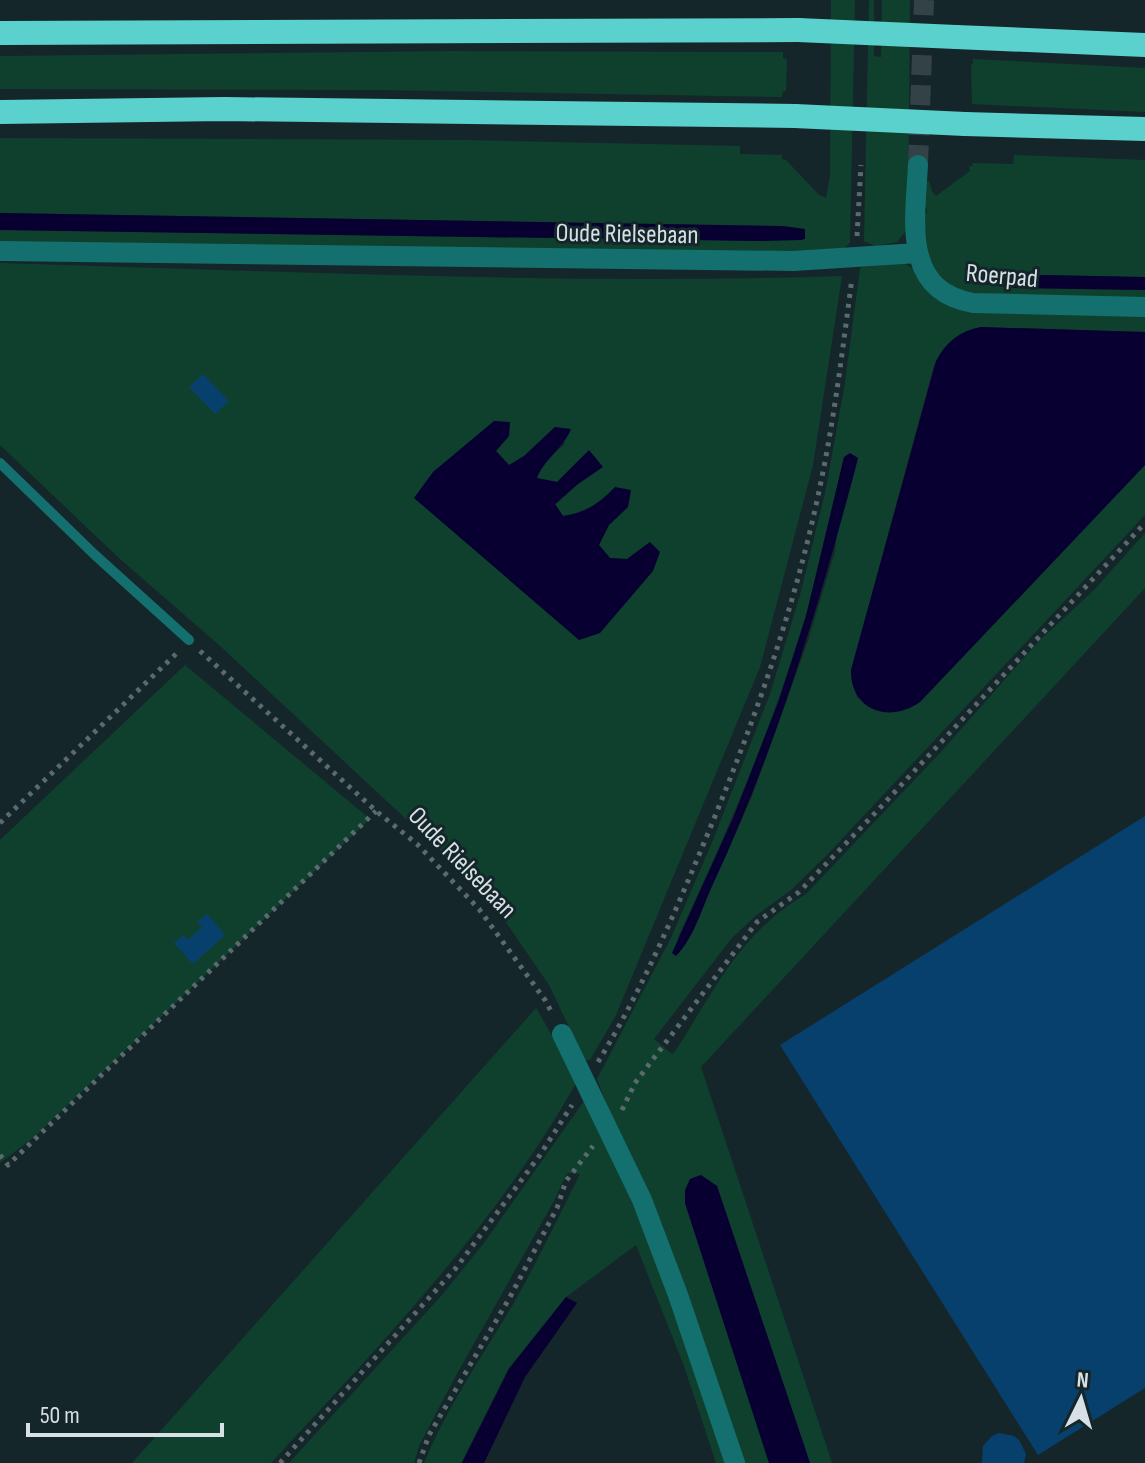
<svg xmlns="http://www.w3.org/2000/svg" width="1145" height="1463" font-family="'Sofia Sans Condensed',sans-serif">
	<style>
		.green { fill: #0f402e; fill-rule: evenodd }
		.water { fill: #070031 }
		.building { fill: #07406d }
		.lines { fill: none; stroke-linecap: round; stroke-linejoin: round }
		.minor-tunnel { stroke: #324247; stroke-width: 20; stroke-dasharray: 20 10; stroke-linecap: butt }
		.path { stroke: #5b6a6e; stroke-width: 5; stroke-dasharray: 4 6; stroke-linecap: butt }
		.service { stroke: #14706e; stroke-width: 10 }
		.minor { stroke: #14706e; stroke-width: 20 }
		.motorway { stroke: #5ad1cd; stroke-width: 24 }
		.motorway-bridge { stroke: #5ad1cd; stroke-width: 24 }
		.labels { text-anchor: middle; stroke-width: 6; stroke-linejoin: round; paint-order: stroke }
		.street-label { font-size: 26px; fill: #d7e1e5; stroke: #15262b }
	</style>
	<rect width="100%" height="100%" fill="#15262b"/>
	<g class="green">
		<polygon points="831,0 855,0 850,243 843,249 778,254 0,243 0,230 758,241 805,239 805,229 782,226 0,213 0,138 462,140 740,146 740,154 782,155 782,159 786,160 819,195 826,198 830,176"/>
		<polygon points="869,0 874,0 874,56 881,57 882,0 910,0 908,228 897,242 875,246 864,241"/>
		<polygon points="451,51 783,52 783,58 787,59 786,91 783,91 782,97 382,90 0,89 0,56"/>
		<polygon points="973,59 1145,68 1145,112 972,104 971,65 973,64"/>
		<polygon points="1014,155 1145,160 1145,277 996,274 984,276 984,284 1017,288 1145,290 1145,301 963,294 930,268 923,213 927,213 927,208 923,208 923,181 929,181 932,191 936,196 970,171 969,166 973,166 972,163 1013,164"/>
		<path d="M0,263C280,271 561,285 842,276L813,465L760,667L616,1015L590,1060H585L583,1056L549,985L505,921L464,873L219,645L119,558L0,445ZM555,427L565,444L546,460L536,478L557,482L602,467L578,484L555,505L563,516C586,512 599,503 615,487L628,507L609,525L599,545L610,558L627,559L650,542L579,640L433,472L509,436L496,451L509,465L524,456Z"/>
		<path d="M904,263L915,270L931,292L1145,315V332L981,327C957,331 941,346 933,369L851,670L857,698L920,702L1145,465V515L827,855L791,890L754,917L731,939L654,1039L672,1054L676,1050C704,1007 728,958 766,924C778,912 792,903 806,894L940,753L1038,642L1094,590L1145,533V588L701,1067L832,1463H810L717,1186L700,1175L690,1179L685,1203L769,1463H744L597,1079L671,938L713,840L770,694L800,595L825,493L844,389L860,269L861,267ZM844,457L835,552L807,644L752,796L699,916L679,953L678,937C727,833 772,728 805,618C821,566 831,511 844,457Z"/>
		<polygon points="185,665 370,819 33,1138 0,1163 0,840"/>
		<path d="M536,1008L575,1075V1085C495,1226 380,1345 271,1463H132Z"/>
		<path d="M584,1101L641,1221L727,1463H716L684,1366L636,1245L566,1297L508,1369L461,1463H424C448,1405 484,1354 515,1301C538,1260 559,1216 580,1174L567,1173L555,1199L454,1379L419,1446L414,1463H289L442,1295L484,1243Z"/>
	</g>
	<g class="water">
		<polygon points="0,213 782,226 805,229 805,239 801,240 758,241 0,230"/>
		<polygon points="996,274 1145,277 1145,290 1017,288 984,284 982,280 984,276"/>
		<path d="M981,327L1145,332V465L920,702C889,724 850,710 851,670L936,361C946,342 960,331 981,327Z"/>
		<path d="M494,421L510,422L509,436L496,451L509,465L524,456L555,427L571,429C563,449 545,458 537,478L557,482L589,450L603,467L578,484L555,504L563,516C586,513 600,503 615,487L631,490L628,507L609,525L599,545L610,558L627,559L650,542L660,552L653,571L600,633L579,640L414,498L433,472Z"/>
		<path d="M850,453L858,458L855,470C817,612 775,752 712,886C702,908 694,938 676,956L672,953L734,816L779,700L806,616L844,457Z"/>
		<polygon points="701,1175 717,1186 810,1463 769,1463 685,1203 685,1190 690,1179"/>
		<polygon points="566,1297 577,1303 525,1377 484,1463 462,1463 509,1369"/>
	</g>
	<g class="building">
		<polygon points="203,374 229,401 215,414 189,387"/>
		<polygon points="1145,816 1145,1388 1038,1455 780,1045"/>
		<polygon points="207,914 225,935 193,964 174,943 184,935 188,940 202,927 197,922"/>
		<polygon points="999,1433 1014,1436 1019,1440 1026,1454 1024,1463 982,1463 983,1446 992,1436"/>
	</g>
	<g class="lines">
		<polyline class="minor-tunnel" points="918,165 924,0"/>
		<g class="path">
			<polyline points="857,236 861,165"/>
			<polyline points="200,651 376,811 417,844 479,909 545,1000 553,1015"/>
			<polyline points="0,823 179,651"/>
			<path d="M598,1062C639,995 671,922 701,850C748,738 790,624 816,505C833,430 842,354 852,278"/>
			<polyline points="622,1110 635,1083 757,922 799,892 878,810 1145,523"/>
			<polyline points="0,1155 8,1165 376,811"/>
			<polyline points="280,1463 456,1268 540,1155 572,1105"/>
			<polyline points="419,1463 429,1435 510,1297 557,1208 566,1181 593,1146"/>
		</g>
		<polyline class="service" points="0,463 95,555 189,640"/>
		<g class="minor">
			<path d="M918,165C915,222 902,290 973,303L1145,307"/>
			<polyline points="0,251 793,261 918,253"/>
			<polyline points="562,1034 642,1200 678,1295 735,1463"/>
		</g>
		<g class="motorway">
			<polyline points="0,33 798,30"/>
			<polyline points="956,37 1145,45"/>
			<polyline points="0,112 225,109 795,116"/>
			<polyline points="965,124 1145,129"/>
		</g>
		<g class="motorway-bridge">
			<polyline points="798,30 956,37"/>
			<polyline points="795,116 965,124"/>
		</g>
	</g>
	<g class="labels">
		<g class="street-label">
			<text transform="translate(627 233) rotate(1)" y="9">Oude Rielsebaan</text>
			<text transform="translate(1002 275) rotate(5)" y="9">Roerpad</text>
			<text transform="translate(463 862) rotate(46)" y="9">Oude Rielsebaan</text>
		</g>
	</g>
	<g transform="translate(1081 1399) rotate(5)" stroke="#15262b" stroke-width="6" paint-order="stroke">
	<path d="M0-6L14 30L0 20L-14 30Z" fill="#d7e1e5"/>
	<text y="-12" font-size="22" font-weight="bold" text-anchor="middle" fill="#d7e1e5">N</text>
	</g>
	<path d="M28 1423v12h194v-12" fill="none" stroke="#d7e1e5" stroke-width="4"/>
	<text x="40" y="1423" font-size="24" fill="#d7e1e5" stroke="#15262b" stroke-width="6" paint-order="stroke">50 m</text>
</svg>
